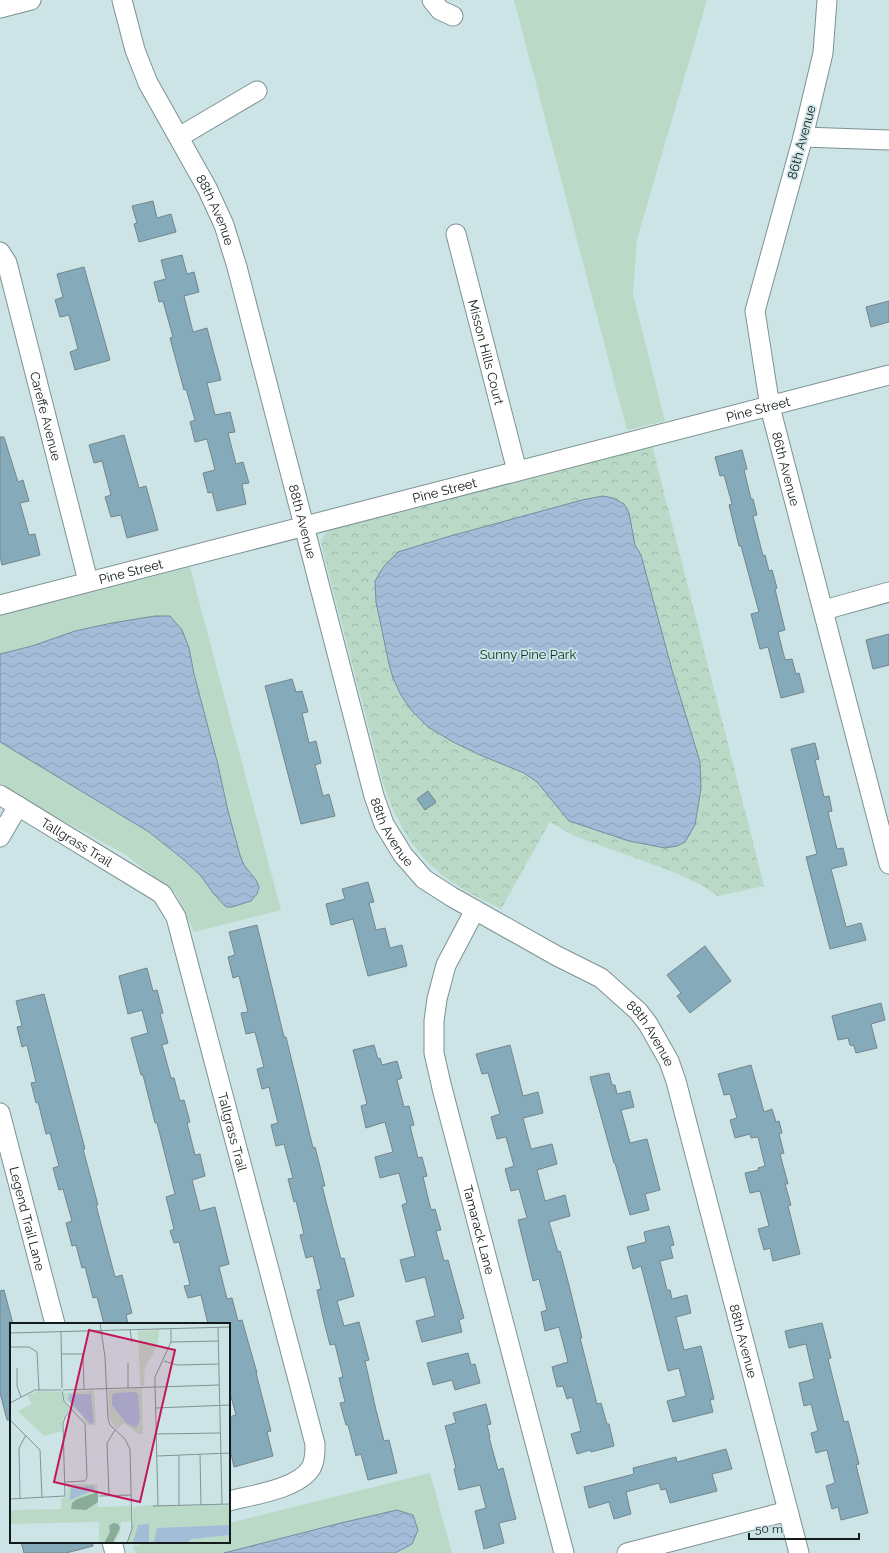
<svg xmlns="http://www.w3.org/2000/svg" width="889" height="1553" font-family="Raleway,sans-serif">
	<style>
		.grass { fill: #bad9c7 }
		.park { fill: url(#park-crowns) }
		.water { fill: url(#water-waves); stroke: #788c9f }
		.building { fill: #85abbb; stroke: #73858d }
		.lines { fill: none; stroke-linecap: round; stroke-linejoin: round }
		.minor-casing { stroke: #7c9193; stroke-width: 21 }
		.minor { stroke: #fff; stroke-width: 19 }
		.labels { text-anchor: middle; stroke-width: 3.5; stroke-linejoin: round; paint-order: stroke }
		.street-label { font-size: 13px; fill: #121a1b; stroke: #cde4e6 }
		.park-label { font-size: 13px; fill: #033420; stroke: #cde4e6 }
		.inset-road { fill: none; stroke: #829395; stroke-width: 1 }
		.view { fill: #c2185b; fill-opacity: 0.15; stroke: #c2185b; stroke-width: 2 }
		.inset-edge { fill: none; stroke: #121a1b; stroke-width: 2 }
	</style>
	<defs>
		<pattern id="park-crowns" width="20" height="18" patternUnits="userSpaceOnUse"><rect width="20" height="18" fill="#bad9c7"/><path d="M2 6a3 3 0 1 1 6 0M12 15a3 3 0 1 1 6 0" fill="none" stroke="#9fbaaa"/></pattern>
		<pattern id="water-waves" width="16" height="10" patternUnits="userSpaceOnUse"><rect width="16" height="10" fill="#a3bdd8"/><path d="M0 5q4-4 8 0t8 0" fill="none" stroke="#8ba2b9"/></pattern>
	</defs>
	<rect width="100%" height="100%" fill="#cde4e6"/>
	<g class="grass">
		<polygon points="514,0 707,0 637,239 633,294 665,421 627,430"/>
		<polygon points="190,567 281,910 194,932 176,894 126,855 33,804 0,783 0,742 149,832 184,860 201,876 220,901 256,880 244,865 240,855 228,811 218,765 194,674 189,648 112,623 75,631 32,646 0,654 0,615"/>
		<polygon points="430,1473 452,1553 395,1553 412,1544 252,1547 224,1553 135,1553 133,1546 149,1542 229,1542 229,1523"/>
	</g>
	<path class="park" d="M652,445L764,886L718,896L701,885L671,871L574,836L550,822L501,909C485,901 468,893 453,883C417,859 395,822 383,782L324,556C321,542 318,535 334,529L551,473Z"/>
	<g class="water">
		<polygon points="603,496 613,498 624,504 629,513 635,545 641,555 672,670 700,762 701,788 695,825 685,842 677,846 665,848 629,841 569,821 537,782 524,773 480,755 453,742 428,727 411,710 401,695 393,678 389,664 376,602 375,581 384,566 398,552 447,537 582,500"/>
		<polygon points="155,616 170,616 182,630 189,648 194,674 218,765 228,811 240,855 244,865 256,880 259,887 257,894 251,901 232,907 226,907 213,893 201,876 184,860 149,832 0,742 0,654 32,646 75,631 112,623"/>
		<polygon points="397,1510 413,1515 418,1530 412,1544 395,1553 224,1553 341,1523"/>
	</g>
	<g class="building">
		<polygon points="153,201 157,218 171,214 176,232 139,242 134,224 137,223 132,206"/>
		<polygon points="182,255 187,274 194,272 199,292 184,296 193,332 207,328 221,380 207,383 215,415 230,412 235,432 228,433 236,464 243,462 249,483 242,484 246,504 217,511 212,492 208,493 203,473 215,470 207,439 195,442 190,422 195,420 186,389 184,390 170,338 173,337 163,301 159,302 154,282 166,279 161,260"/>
		<polygon points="84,267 110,360 75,370 70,352 78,349 69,315 60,317 55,300 63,297 57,274"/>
		<polygon points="889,301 889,322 871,327 866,307"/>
		<polygon points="124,435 139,488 146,486 158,530 127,538 121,515 111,517 105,497 111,495 102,461 94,463 89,445"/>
		<polygon points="0,437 4,437 18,482 23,480 29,501 20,503 29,535 35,534 40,555 2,565 0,557"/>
		<polygon points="742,450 747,469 744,470 751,499 753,499 757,515 753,516 763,556 765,555 769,571 772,570 777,588 775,589 785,630 778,632 785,660 792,659 796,674 799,673 804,692 781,698 768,647 760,649 751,614 759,612 741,546 739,546 729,505 732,504 724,475 720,476 715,457"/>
		<polygon points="889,634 889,665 873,669 866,640"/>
		<polygon points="292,679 296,692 302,691 308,712 302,713 309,743 316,741 321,763 315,765 323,796 329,794 335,816 301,824 265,686"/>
		<polygon points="815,743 819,759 815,760 824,797 829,796 832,811 828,812 837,849 843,848 847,865 831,869 840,903 846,927 861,923 866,940 830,949 806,857 817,854 791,749"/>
		<polygon points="428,791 436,802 425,810 417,799"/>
		<polygon points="368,882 374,902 369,903 376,930 385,928 390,948 402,945 407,966 368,976 353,919 331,925 326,904 345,899 342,889"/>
		<polygon points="257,925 284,1037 286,1037 313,1148 315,1147 325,1186 322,1186 341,1259 344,1258 354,1296 337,1301 344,1326 359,1322 369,1360 365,1361 376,1410 384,1441 389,1440 397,1473 368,1480 361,1454 356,1456 348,1425 346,1425 340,1403 345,1402 339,1378 343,1377 335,1344 330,1345 324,1322 317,1290 321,1289 313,1256 306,1258 300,1235 304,1234 296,1201 294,1202 288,1179 293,1178 284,1144 276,1146 271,1125 278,1123 269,1087 262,1089 257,1069 264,1067 255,1032 246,1034 241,1013 248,1012 239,976 233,978 228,957 235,955 229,932"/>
		<polygon points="705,946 731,981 690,1013 677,996 681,993 667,975"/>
		<polygon points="147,968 153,991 157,990 163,1013 160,1014 168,1043 162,1045 171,1078 174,1078 180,1101 184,1100 190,1122 187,1123 195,1155 200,1154 205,1176 192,1180 200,1211 215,1207 229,1264 219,1267 227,1299 232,1298 238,1321 242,1320 257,1373 256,1373 271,1431 267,1432 273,1456 234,1467 229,1445 229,1417 236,1415 229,1389 229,1324 208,1324 201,1295 188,1298 184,1286 190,1285 179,1242 174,1243 170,1231 174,1229 166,1197 175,1194 157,1123 155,1123 143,1075 141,1075 131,1038 148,1033 142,1010 128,1014 119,976"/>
		<polygon points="44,994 85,1149 83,1149 98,1205 96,1205 115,1277 122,1275 132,1313 126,1315 128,1324 104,1324 97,1297 93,1298 85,1267 82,1268 76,1245 72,1246 66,1223 72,1221 63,1189 59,1190 53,1168 59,1166 50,1133 46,1134 38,1102 36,1103 31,1083 36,1082 27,1045 22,1047 17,1027 22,1026 16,1001"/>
		<polygon points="881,1003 885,1020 871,1024 877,1048 856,1053 854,1046 850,1045 848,1038 838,1040 832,1016"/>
		<polygon points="374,1045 378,1059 380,1058 382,1065 397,1061 402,1078 397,1080 404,1107 409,1106 414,1125 410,1126 418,1158 422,1157 427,1176 423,1177 431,1210 435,1209 441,1230 436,1231 444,1261 448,1260 464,1318 459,1320 462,1332 422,1342 416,1321 435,1316 425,1277 406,1282 400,1260 415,1256 402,1205 407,1203 399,1173 380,1178 375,1157 393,1152 385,1122 366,1128 361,1106 367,1104 353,1050"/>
		<polygon points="510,1045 523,1096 538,1092 543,1113 523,1118 531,1149 552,1144 557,1164 537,1170 545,1201 565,1195 570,1216 549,1222 558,1252 560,1251 569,1285 582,1338 580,1338 597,1404 601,1403 607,1424 609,1424 614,1446 591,1452 590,1450 577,1454 571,1434 581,1431 572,1397 567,1399 563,1386 557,1387 552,1367 568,1362 559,1327 545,1331 541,1312 547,1310 539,1279 533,1281 518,1220 527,1218 519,1189 511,1191 505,1169 514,1166 506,1137 497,1139 491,1117 500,1114 488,1073 482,1074 476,1054"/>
		<polygon points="751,1065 764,1112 772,1109 776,1122 779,1121 782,1133 779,1134 784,1153 780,1154 788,1184 785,1184 791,1205 788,1206 800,1254 773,1261 770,1248 764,1250 758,1229 769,1226 760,1191 750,1193 745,1173 759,1170 758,1168 765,1166 758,1137 751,1138 750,1134 735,1138 730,1120 737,1118 730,1094 724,1095 718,1074"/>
		<polygon points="609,1073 612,1085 615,1085 617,1094 630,1091 634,1107 621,1110 630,1143 647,1139 660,1190 645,1194 649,1210 630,1215 615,1163 614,1163 590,1077"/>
		<polygon points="669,1226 674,1245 670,1246 673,1258 660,1261 667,1290 670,1290 672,1299 687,1295 691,1313 676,1317 684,1350 701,1346 714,1399 710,1400 713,1412 673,1422 667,1401 686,1396 679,1368 668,1371 641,1266 633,1269 627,1247 646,1242 644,1232"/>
		<polygon points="4,1290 13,1324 11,1324 11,1420 7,1420 0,1393 0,1291"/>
		<polygon points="822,1323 831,1358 828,1359 844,1422 848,1421 859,1464 856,1465 868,1513 841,1520 838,1507 832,1509 826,1486 835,1483 827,1450 816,1453 811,1433 818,1431 811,1404 804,1406 799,1383 814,1379 806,1344 789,1348 785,1331"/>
		<polygon points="468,1353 471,1365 475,1364 480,1383 455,1390 452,1380 433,1385 427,1363"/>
		<polygon points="486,1404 491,1424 487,1425 490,1437 489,1437 498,1470 503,1468 516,1519 499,1523 504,1543 484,1549 475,1511 486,1508 480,1485 459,1490 454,1469 456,1468 445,1426 456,1423 453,1413"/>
		<polygon points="726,1449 732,1469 712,1474 717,1491 670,1503 666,1489 661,1490 659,1483 626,1492 631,1514 614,1519 609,1502 589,1508 584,1487 634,1474 633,1468 676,1457 677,1462"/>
		<polygon points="21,1542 92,1542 93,1546 66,1553 24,1553"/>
	</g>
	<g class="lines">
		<defs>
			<g id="minor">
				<path id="s1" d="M122,0L135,50L148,83L207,188L224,225L237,267L374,796L384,824L403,855L424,879L452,897L557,956L601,978L638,1011L648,1024L669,1061L676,1081L799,1553"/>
				<polyline points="432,0 440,10 453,16"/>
				<path id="s2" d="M827,0L823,53L803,137L755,311L770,407L889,864"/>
				<polyline points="0,8 31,0"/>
				<polyline points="179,137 257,91"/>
				<polyline points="803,137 889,140"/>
				<path id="s3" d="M456,234L517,471"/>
				<path id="s4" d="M0,252L7,263L88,581"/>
				<path id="s5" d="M0,605L889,375"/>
				<polyline points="824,610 889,592"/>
				<path id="s6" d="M0,795L162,894L176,917L315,1444C315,1452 315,1461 311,1468C298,1489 252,1495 229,1501"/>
				<polyline points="0,837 18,806"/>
				<path id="s7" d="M475,910L446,965L437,999L434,1021V1053L442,1088L564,1553"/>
				<path id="s8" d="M0,1113L55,1324"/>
				<polyline points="112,1542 115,1553"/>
				<polyline points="627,1553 788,1511"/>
			</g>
		</defs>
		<use href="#minor" class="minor-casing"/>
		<use href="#minor" class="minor"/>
	</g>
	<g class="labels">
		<g class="street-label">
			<text transform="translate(801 142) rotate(-75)" y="5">86th Avenue</text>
			<text dy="5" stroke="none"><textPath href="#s1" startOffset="231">88th Avenue</textPath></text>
			<text dy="5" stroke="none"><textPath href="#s3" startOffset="122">Misson Hills Court</textPath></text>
			<text dy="5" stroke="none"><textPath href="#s5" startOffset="783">Pine Street</textPath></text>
			<text dy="5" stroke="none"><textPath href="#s4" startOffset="171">Careffe Avenue</textPath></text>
			<text dy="5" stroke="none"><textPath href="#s2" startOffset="481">86th Avenue</textPath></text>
			<text dy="5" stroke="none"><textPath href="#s5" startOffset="459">Pine Street</textPath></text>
			<text dy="5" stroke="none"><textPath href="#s1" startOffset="555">88th Avenue</textPath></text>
			<text dy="5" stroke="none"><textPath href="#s5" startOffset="135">Pine Street</textPath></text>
			<text dy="5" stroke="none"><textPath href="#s1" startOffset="879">88th Avenue</textPath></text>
			<text dy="5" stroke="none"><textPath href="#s6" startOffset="90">Tallgrass Trail</textPath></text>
			<text dy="5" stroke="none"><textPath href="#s1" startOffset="1215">88th Avenue</textPath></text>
			<text dy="5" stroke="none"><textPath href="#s6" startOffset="439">Tallgrass Trail</textPath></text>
			<text dy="5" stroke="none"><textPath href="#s8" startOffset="109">Legend Trail Lane</textPath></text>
			<text dy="5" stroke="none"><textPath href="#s7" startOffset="334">Tamarack Lane</textPath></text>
			<text dy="5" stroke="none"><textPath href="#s1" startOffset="1538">88th Avenue</textPath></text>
		</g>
		<g class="park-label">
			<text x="528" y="659">Sunny Pine Park</text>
		</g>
	</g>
	<g transform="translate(10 1323)">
		<rect width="220" height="220" fill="#cde4e6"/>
		<path d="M149,7L148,22L135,45L134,63H130L128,8ZM84,67L86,102H76L72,93L54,75L53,70ZM76,70L82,75L83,97H79L57,73ZM57,161H87L88,169L67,176L62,180L61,186L87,179L88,184L121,183V198L111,199L110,210L104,220L110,205L103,200L99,203L100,209L94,220H89V199L0,201V187L51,186V176L57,173ZM83,163L84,167L69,172L63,164ZM141,182H220V196L123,198V184Z" fill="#bad9c7" fill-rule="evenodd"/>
		<path d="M88,169V179L76,187L61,186L62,180L67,176ZM103,200L108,201L110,205L103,220H94L100,209L99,203Z" fill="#89ac99"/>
		<path d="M132,65L133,111H128L114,100L107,107L99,94L98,67ZM29,68L51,69L53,77L60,86L53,95L52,108L34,113L8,88L22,81L17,72ZM220,196V219L118,220L123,198Z" fill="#bad9c7"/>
		<path d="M124,69L128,71L130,97L126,105L116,100L102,82V72L105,70ZM59,71H81L84,100L80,101L58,76ZM83,163L84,167L60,177L61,164ZM139,201V219H123L128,202ZM220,202V212L182,216L176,220L144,219L147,205Z" fill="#a3bdd8"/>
		<path class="inset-road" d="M90,0L95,34L98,96L100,102L115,116L120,126L122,206L117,220M208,4L212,181M120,7L122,19M51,9L52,65M0,10L220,4M161,19L208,18M0,24H19L27,29L29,67M51,31H73L74,66M154,38L167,42L209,41M118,40V65M7,45V63L11,74M53,67L209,62M52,68L54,78L75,101L77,154L75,158L55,159M0,80L25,67H51M145,85L220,82M0,97L30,127L32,175M146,111L210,110M169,132V182M190,132L191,182M147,133L220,130M89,173L121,172M99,173L97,120L105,107M0,176L55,173L53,101L55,94L62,86M10,176L9,125L16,112M143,183L220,181M148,183L145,62V54L161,19V5"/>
		<path class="view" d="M79,7L165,27L130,179L44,159Z"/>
		<rect width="220" height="220" class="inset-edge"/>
	</g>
	<path d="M749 1533v6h110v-6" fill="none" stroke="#121a1b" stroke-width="2"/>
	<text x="755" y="1533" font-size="12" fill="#121a1b" stroke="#cde4e6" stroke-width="3" paint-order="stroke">50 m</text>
</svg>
